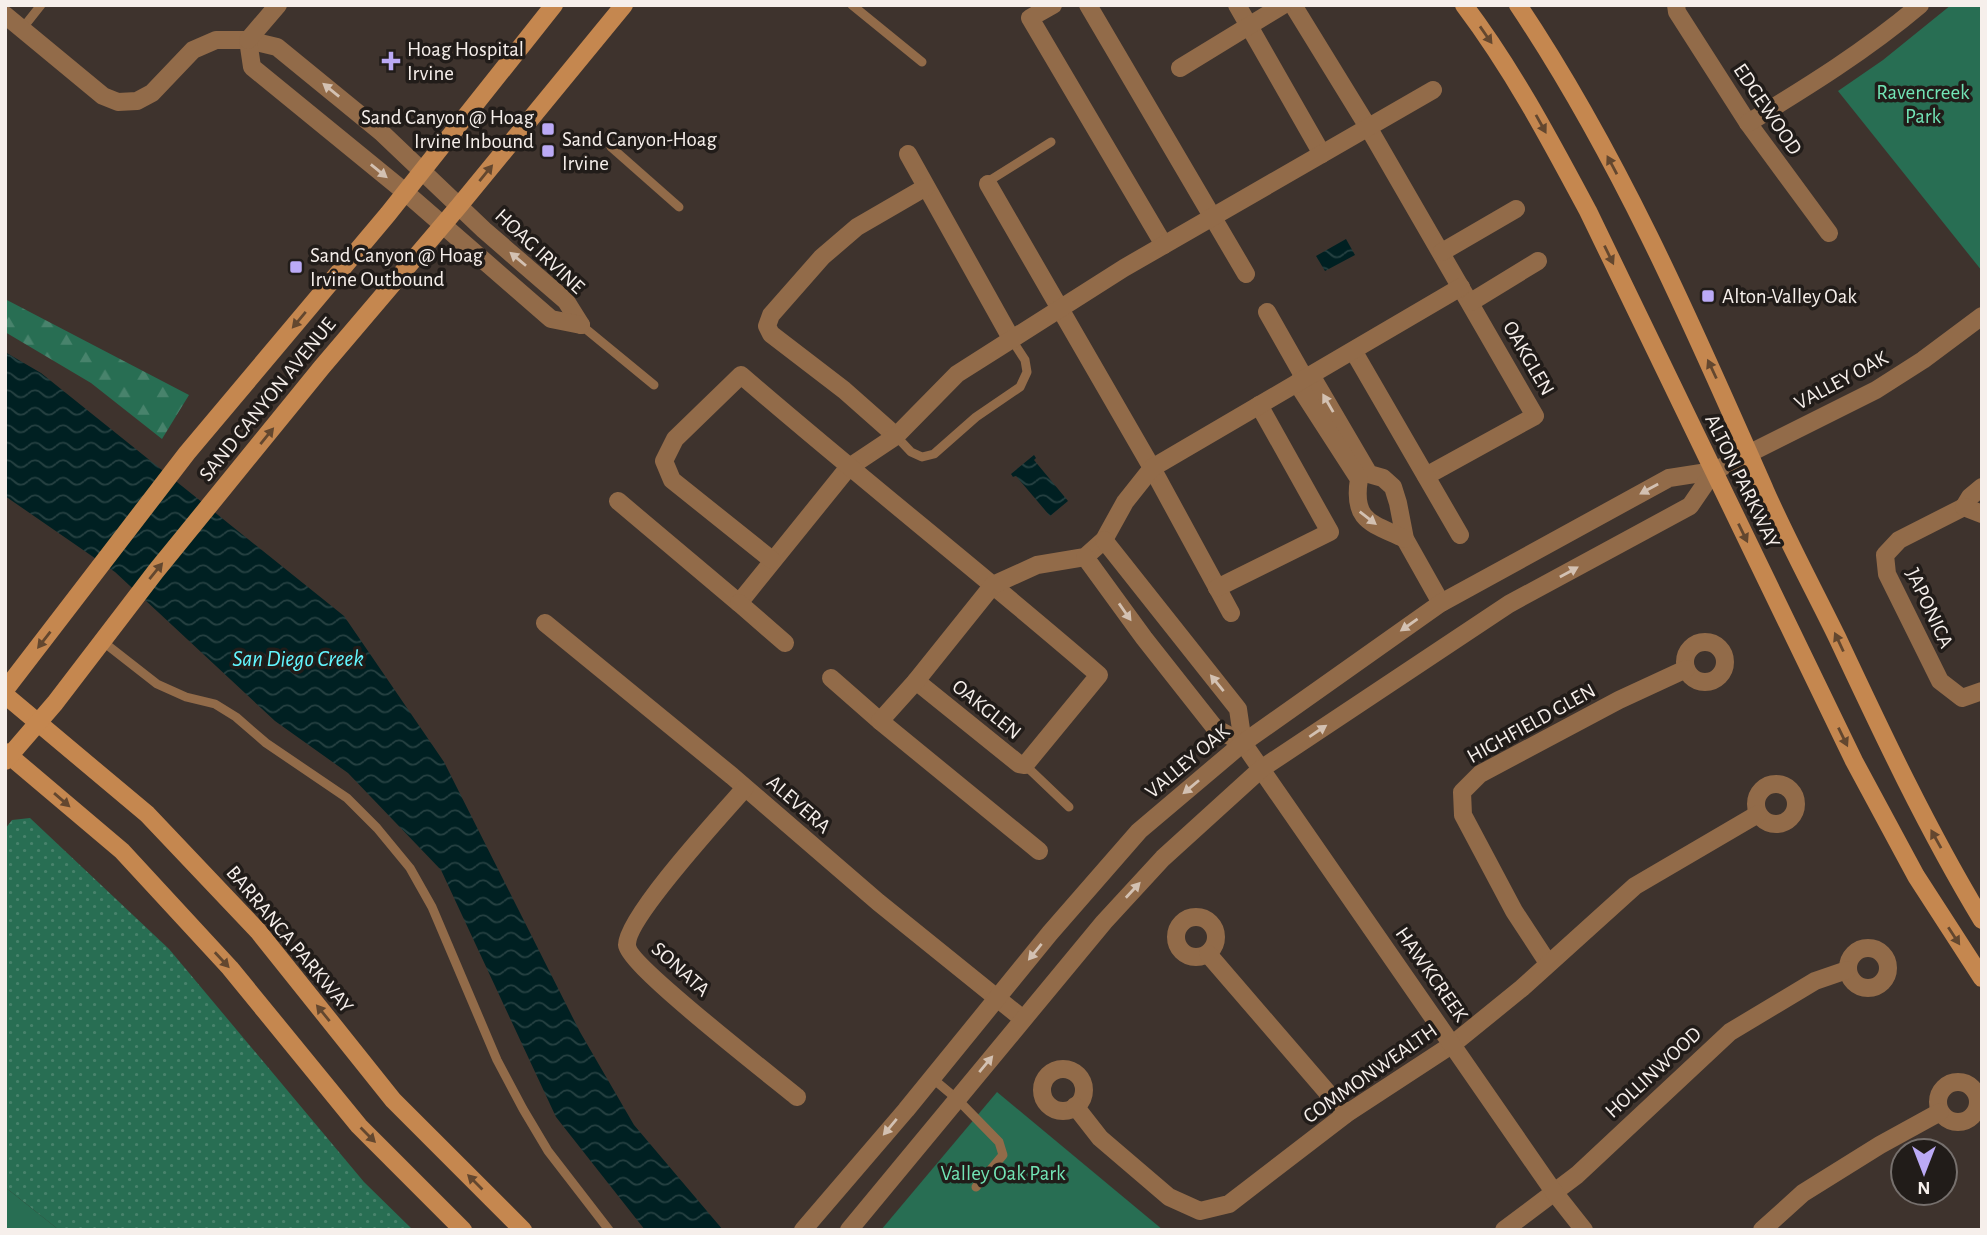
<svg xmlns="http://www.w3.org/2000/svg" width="1987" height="1235" font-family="'Alegreya Sans',sans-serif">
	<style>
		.grass { fill: url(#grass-dots) }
		.forest { fill: url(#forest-firs) }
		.park { fill: #286e53 }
		.water { fill: url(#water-waves) }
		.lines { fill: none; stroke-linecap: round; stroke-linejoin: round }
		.service { stroke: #926b49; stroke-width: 9 }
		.minor { stroke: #926b49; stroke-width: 18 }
		.tertiary { stroke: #926b49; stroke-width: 18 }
		.secondary { stroke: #c5874f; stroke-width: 18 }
		.oneway { fill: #63472f }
		.oneway2 { fill: #d3c1b2 }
		.poi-dot { fill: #bbaaf6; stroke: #211c19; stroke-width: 2.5 }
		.labels { text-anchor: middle; stroke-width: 7; stroke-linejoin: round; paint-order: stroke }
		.poi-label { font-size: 21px; fill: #f6efeb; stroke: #211c19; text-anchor: start }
		.park-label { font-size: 21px; fill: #72e4b5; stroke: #211c19 }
		.street-label { font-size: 21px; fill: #f6efeb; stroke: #211c19 }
		.water-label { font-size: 23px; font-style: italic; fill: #62f6ff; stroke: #211c19 }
	</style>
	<defs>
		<pattern id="grass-dots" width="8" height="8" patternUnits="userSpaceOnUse" patternTransform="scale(1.75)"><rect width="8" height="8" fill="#286e53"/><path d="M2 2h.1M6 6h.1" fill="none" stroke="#48836c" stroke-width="1.8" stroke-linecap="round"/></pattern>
		<pattern id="forest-firs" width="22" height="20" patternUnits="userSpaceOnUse" patternTransform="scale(1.75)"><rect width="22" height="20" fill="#286e53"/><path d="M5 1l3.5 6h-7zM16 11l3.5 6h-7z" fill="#48836c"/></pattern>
		<pattern id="water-waves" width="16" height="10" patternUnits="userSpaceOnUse" patternTransform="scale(1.75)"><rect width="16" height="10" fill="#002022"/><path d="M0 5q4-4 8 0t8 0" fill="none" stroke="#264142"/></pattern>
	</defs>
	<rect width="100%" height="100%" fill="#3e332d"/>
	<polygon class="grass" points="30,818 169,949 364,1182 413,1230 59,1230 5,1187 5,829 12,820"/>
	<polygon class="forest" points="5,299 189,395 162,439 91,383 5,332"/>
	<g class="park">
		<polygon points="1951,5 1982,5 1982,271 1838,91 1883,60"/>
		<polygon points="997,1092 1163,1230 881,1230"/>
		<polygon points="5,1187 59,1230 5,1230"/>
	</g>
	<g class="water">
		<polygon points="1346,239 1355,255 1325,271 1316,256"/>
		<polygon points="5,352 41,373 344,616 444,762 580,1032 634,1125 723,1230 645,1230 556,1117 441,870 348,773 275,721 115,572 5,496"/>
		<polygon points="1034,455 1036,458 1034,460 1068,501 1050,516 1016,476 1013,477 1011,474"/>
	</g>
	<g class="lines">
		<g class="service">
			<polyline points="852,5 922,62"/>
			<polyline points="22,29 41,5"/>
			<polyline points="611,147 679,207"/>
			<polyline points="988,184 992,179 1051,142"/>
			<polyline points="581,325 654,385"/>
			<polyline points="896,436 911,452 922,457 934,454 976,417 1020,387 1027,372 1025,360 1012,340"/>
			<polyline points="102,641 157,684 186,697 215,704 236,717 266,743 347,798 377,828 410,868 432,907 497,1060 523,1109 548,1151 609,1230"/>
			<polyline points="1025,765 1069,807"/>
			<polyline points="932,1078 957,1099 999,1142 1003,1155 976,1187"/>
		</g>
		<g class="minor">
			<polyline points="1053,5 1030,18 1164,245"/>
			<polyline points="1088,5 1246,274"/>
			<polyline points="1237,5 1322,154"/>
			<polyline points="1293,5 1368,127 1535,416 1426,476"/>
			<polyline points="1676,5 1677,12 1748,123 1829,233"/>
			<polyline points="5,15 103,96 118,102 137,101 152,93 193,50 216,40 248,40 277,47 381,132 484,230 566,301 581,325"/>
			<polyline points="248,40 252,67 405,192 551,319 581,325"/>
			<polyline points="248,40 278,5"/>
			<polyline points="1180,68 1283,5"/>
			<path d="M1748,123C1807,87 1867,50 1920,5"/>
			<polyline points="908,154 1012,340"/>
			<polyline points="988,184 1152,468 1231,613"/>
			<polyline points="1442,252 1516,209"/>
			<polyline points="1471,302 1538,261"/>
			<polyline points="1267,312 1305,379"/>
			<polyline points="1354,352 1460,535"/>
			<polyline points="1311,375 1369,474 1383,478 1393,487 1398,503 1405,539 1441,603"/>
			<path d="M1297,383L1359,479C1352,522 1372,523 1405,539"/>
			<polyline points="896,436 844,390 771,334 767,326 771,315 822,257 857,227 926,187"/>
			<polyline points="618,501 739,603 848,468 896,436 957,374 1124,268 1433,90"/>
			<polyline points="1964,507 1899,540 1885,555 1887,574 1940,681 1962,698 1982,691"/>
			<polyline points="1964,507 1970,497 1982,487"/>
			<polyline points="1964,507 1982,514"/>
			<path d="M772,560L672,480L664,461L675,439L741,375C859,477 981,573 1099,675L1025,765L1019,764L916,681"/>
			<polyline points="1217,588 1330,532 1259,405"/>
			<polyline points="739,603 785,643"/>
			<polyline points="545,623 732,776 878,902 1023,1019"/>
			<circle cx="1705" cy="662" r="20"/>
			<polyline points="831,678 880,721"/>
			<circle cx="1776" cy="804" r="20"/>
			<path d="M745,788C723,813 626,918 627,945C628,965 773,1077 797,1097"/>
			<polyline points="1039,851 880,721 916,681 993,585 1037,565 1085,557 1104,540 1125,502 1152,468 1461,287"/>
			<circle cx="1196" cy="937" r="20"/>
			<circle cx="1868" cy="968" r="20"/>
			<polyline points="1208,954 1346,1114"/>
			<polyline points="1548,963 1514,911 1463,815 1462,792 1480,774 1619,700 1686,669"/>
			<circle cx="1063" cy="1090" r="21"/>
			<circle cx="1958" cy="1102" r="20"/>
			<polyline points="1075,1106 1100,1138 1169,1197 1200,1211 1229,1204 1346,1114 1453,1044 1522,988 1635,886 1758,814"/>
			<polyline points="1504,1230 1577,1175 1730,1032 1815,981 1847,970"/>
			<polyline points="1762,1230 1803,1193 1880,1145 1940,1112"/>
		</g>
		<g class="tertiary">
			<polyline points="1104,540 1238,709 1243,743 1554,1192 1584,1230"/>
			<polyline points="1085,557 1144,638 1215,728 1243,743"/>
			<polyline points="803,1230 906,1110 1050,933 1139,831 1243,743 1441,603 1669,478 1714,471 1876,390 1923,360 1982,316"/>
			<polyline points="849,1230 1104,922 1163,858 1261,769 1509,604 1690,506 1714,471"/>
		</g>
		<g class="secondary">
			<path d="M1464,5C1513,70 1550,140 1588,211L1854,761L1916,876L1982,978"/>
			<path d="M1518,5C1619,156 1692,324 1765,490C1787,540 1813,588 1837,637C1882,733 1927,829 1982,920"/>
			<polyline points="5,690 187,453 388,214 554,5"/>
			<polyline points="5,695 147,814 258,931 393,1100 523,1230"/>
			<polyline points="5,752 122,851 230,968 359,1126 463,1230"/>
			<polyline points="5,761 55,703 156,571 322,367 459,206 624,5"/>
		</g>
	</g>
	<defs><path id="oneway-solid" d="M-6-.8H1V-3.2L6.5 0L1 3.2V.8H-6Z" transform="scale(1.75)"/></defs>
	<g class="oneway">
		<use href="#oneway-solid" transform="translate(1486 35) rotate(55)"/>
		<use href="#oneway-solid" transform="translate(1541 124) rotate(61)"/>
		<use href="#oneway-solid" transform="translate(1612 165) rotate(-118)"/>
		<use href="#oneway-solid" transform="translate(486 173) rotate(-51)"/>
		<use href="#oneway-solid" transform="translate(1609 255) rotate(64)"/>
		<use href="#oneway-solid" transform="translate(299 320) rotate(130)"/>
		<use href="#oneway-solid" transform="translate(1712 369) rotate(-115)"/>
		<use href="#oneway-solid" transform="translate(267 436) rotate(-51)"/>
		<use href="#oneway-solid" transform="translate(1743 533) rotate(64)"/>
		<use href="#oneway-solid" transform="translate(156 571) rotate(-51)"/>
		<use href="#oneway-solid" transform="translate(44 640) rotate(128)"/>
		<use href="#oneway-solid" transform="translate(1839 642) rotate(-115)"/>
		<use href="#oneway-solid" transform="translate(1843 737) rotate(64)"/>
		<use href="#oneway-solid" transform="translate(62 800) rotate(41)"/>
		<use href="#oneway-solid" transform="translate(1936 839) rotate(-119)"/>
		<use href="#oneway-solid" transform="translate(1954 936) rotate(57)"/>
		<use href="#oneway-solid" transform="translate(222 960) rotate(47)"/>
		<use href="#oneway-solid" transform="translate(323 1013) rotate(-129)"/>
		<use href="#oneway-solid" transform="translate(368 1135) rotate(45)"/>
		<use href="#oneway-solid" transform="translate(475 1182) rotate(-135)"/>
	</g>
	<g class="oneway2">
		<use href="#oneway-solid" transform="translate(331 90) rotate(-141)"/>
		<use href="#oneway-solid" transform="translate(379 171) rotate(39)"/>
		<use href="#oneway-solid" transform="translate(518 259) rotate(-140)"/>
		<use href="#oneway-solid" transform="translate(1328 403) rotate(-120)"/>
		<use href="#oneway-solid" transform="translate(1649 489) rotate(151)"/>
		<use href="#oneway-solid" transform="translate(1368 518) rotate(38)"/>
		<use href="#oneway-solid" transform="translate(1569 572) rotate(-29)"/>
		<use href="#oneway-solid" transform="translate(1125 612) rotate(55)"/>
		<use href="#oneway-solid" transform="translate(1409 625) rotate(145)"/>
		<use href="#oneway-solid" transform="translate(1217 683) rotate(-129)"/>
		<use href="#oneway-solid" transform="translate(1318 731) rotate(-34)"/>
		<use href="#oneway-solid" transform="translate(1191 787) rotate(140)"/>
		<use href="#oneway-solid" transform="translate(1133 890) rotate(-47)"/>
		<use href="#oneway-solid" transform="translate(1035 952) rotate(129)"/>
		<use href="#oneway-solid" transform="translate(986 1064) rotate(-50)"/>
		<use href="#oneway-solid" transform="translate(890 1127) rotate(130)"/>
	</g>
	<g class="poi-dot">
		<path d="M387.5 50.5h7v7h7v7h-7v7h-7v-7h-7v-7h7z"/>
		<rect x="541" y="122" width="14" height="14" rx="3.5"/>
		<rect x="541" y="144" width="14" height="14" rx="3.5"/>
		<rect x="289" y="260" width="14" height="14" rx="3.5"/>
		<rect x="1701" y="289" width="14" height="14" rx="3.5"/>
	</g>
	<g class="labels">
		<g class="poi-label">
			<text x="407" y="56">Hoag Hospital<tspan x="407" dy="24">Irvine</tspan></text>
			<text x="534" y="124" text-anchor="end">Sand Canyon @ Hoag<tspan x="534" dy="24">Irvine Inbound</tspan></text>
			<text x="562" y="146">Sand Canyon-Hoag<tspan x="562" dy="24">Irvine</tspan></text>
			<text x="310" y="262">Sand Canyon @ Hoag<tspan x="310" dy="24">Irvine Outbound</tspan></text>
			<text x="1722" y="303">Alton-Valley Oak</text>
		</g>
		<g class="park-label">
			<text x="1923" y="99">Ravencreek<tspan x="1923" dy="24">Park</tspan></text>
			<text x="1003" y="1180">Valley Oak Park</text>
		</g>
		<g class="street-label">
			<text transform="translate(1768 109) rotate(56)" y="7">EDGEWOOD</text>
			<text transform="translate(540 251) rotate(43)" y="7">HOAG IRVINE</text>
			<text transform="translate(1529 358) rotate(60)" y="7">OAKGLEN</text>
			<text transform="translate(1841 380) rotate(-28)" y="7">VALLEY OAK</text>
			<text transform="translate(267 399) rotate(-51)" y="7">SAND CANYON AVENUE</text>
			<text transform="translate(1743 481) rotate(64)" y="7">ALTON PARKWAY</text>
			<text transform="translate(1930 608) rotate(65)" y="7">JAPONICA</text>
			<text transform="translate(987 709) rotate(39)" y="7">OAKGLEN</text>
			<text transform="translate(1531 723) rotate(-29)" y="7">HIGHFIELD GLEN</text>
			<text transform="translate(1187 761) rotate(-40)" y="7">VALLEY OAK</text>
			<text transform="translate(799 804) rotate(41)" y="7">ALEVERA</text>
			<text transform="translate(290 939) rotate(50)" y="7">BARRANCA PARKWAY</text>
			<text transform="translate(681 969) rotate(42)" y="7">SONATA</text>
			<text transform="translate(1432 974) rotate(55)" y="7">HAWKCREEK</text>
			<text transform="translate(1653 1072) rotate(-43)" y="7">HOLLINWOOD</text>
			<text transform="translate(1370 1073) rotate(-35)" y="7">COMMONWEALTH</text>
		</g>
		<g class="water-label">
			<text x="298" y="666">San Diego Creek</text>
		</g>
	</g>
	<rect width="1987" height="1235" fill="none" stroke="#f6efeb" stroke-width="14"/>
	<g transform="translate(1924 1172) rotate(180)"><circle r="33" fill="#211c19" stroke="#76706d" stroke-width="2"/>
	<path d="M0-5L12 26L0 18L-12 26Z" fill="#bbaaf6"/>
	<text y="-10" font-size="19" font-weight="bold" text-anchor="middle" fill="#f6efeb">N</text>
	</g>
</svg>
